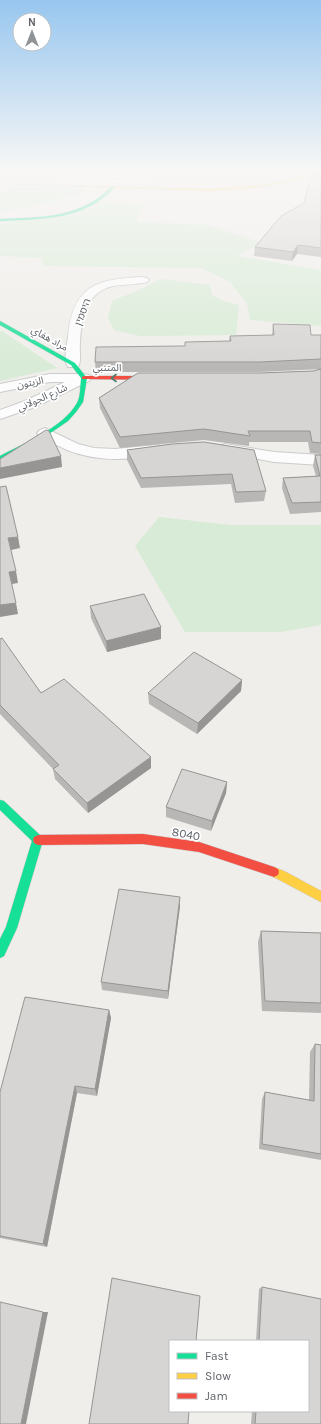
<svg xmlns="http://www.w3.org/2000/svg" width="321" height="1424" font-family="Karla,'Noto Sans Arabic','Noto Sans Hebrew',sans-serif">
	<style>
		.green { fill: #d8ebd6 }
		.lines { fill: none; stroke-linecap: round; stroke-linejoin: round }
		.lane-casing { stroke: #cbcccc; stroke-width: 1 }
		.street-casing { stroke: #cbcccc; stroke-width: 2 }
		.fast-casing { stroke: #cacacb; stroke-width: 1 }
		.slow-casing { stroke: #cacacb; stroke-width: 1 }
		.jam-casing { stroke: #cacacb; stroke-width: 1 }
		.lane { fill: #fdfcfc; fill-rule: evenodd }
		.street { fill: #fdfcfc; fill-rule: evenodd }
		.fast { fill: #16e098; fill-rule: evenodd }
		.slow { fill: #ffcf43; fill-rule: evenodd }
		.jam { fill: #f24e42; fill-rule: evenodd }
		.wall { fill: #b8b7b5 }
		.shaded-wall { fill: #969594 }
		.building { fill: #d6d5d3; stroke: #969594 }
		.oneway { stroke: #507c72 }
		.labels { text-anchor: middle; stroke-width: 3.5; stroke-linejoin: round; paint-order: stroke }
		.far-street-label { font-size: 10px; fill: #5f6368; stroke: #fff }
		.street-label { font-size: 12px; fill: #5f6368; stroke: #fff }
	</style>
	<rect width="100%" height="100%" fill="#efeeea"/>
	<g class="green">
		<polygon points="84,186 82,193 49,203 0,212 0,193 11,187"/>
		<path d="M98,202L144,203L136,222L208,225L263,243L237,256L321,270V326L250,320L247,304L230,282L201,268L43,266L41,258L0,256V223C33,218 67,214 98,202Z"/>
		<polygon points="160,279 210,285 212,295 224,301 239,305 236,335 140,336 114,330 108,318 112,301 139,290"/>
		<polygon points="2,331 57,368 0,381 0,332"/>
		<polygon points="159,517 231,525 321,525 321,625 281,632 185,632 135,546"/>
	</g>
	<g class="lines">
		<defs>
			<polygon id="lane" points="153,169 160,169 150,179 122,184 35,175 32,173 35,171 122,180 146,176"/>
			<g id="street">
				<path d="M143,277L147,278L149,280L147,282C136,285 124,284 113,286C86,292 81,319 80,343C79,350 82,361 78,367H68C63,360 67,345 68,337C73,285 97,279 143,277Z"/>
				<polygon points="50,374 84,374 89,375 91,378 89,381 35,407 0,419 0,410 25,401 65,382 50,382 0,392 0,384"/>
				<path d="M45,428L78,444L94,448L115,449L157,445L162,447L165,450L162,453C132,461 97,462 67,450C58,446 49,441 40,436L37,433L40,430Z"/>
				<polygon points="225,444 274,452 321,455 321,465 274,462 220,452 217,449 220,446"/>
			</g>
			<g id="fast">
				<path d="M112,186L115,187C86,220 41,219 0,221V219C42,217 80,219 112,186Z"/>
				<path d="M0,321L75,363L87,378L83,402L76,412L68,421L46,436L0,461V456C24,443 63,428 77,403C81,396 80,386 81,378L71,365L0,325Z"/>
				<polygon points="0,800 4,801 42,837 43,840 17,928 4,956 0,958 0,939 6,927 32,841 0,810"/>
			</g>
			<g id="slow">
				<polygon points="321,171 321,173 264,187 211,191 11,184 211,189 264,185"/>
				<polygon points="274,867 286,872 321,891 321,902 270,875 269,872 270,869"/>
			</g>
			<g id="jam">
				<polygon points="84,376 161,376 164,378 161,380 82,379 82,377"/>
				<polygon points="143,834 199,842 274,867 278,869 279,872 278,875 274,877 199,852 143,844 38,845 34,843 33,840 34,837 38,835"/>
			</g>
		</defs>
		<use href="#lane" class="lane-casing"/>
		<use href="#street" class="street-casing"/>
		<use href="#fast" class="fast-casing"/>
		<use href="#slow" class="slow-casing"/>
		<use href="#jam" class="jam-casing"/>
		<use href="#lane" class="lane"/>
		<use href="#street" class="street"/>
		<use href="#fast" class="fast"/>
		<use href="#slow" class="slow"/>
		<use href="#jam" class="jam"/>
	</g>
	<g class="wall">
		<polygon points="321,176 321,257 297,254 292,261 254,256 255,247 304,203"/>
		<polygon points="273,324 311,335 321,335 321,369 259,372 96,372 95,362 185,346 185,342 229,341 230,336 272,335"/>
		<polygon points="321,369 321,454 310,453 308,442 249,442 249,446 204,440 120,448 100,408 99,398 260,373 313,371"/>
		<polygon points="172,444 266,491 264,501 235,503 231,484 141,488 127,460 127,450"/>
		<polygon points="315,455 321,455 321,512 290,514 282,488 283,478 316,476 313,466"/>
		<polygon points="90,606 161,627 161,639 107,652 91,618"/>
		<polygon points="0,639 41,693 151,768 88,813 55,779 53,769 0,714"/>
		<polygon points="242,680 241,691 197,734 149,704 148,693"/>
		<polygon points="227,782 226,793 211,831 166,817 166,807"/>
		<polygon points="180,906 168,999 102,990 101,982"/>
		<polygon points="261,931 321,933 321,1013 262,1011 258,942"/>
		<polygon points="109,1010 111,1018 97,1096 77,1093 47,1247 0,1238 0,1092"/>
		<polygon points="315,1044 321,1045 321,1160 259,1149 262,1099 265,1092 309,1100 310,1052"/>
		<polygon points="262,1287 321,1299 321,1424 251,1424 252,1411 308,1411 308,1341 256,1341 259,1289"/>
	</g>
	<g class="shaded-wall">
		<polygon points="298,245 297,254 292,261 293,252"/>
		<polygon points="61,456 62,467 0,479 0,468"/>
		<polygon points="18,537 20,548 11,550 8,538"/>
		<polygon points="16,571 18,583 12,584 9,572"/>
		<polygon points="16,603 18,614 0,617 0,605"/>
		<polygon points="161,627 161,639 107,652 106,641"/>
		<polygon points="242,680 241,691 197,734 198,723"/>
		<polygon points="151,757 151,768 88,813 87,803"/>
		<polygon points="227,782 226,793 211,831 212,821"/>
		<polygon points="180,897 180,906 168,999 168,991"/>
		<polygon points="109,1010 111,1018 97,1096 95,1089"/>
		<polygon points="75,1086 77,1093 47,1247 43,1244"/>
		<polygon points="43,1312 48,1312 26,1424 21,1424"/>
	</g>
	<g class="building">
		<polygon points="311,175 321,176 321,248 298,245 293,252 255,247 281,216 304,203"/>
		<polygon points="273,324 310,325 311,335 321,335 321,359 260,362 95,362 96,347 181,346 185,346 185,342 231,341 230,336 274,335"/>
		<polygon points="321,369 321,443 312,442 310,431 248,431 250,436 204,429 120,437 99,398 138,373 260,373 313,371"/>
		<polygon points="46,430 49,431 61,456 0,468 0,459"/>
		<polygon points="204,442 254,450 266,491 236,492 232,474 141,478 127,450 172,444"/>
		<polygon points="315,455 321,455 321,502 292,503 283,478 320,476"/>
		<polygon points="6,486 18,537 8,538 16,571 9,572 16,603 0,605 0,487"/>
		<polygon points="144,594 161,627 106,641 90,606"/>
		<polygon points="2,638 41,693 64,679 151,757 87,803 53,769 59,765 0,705 0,639"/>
		<polygon points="194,652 242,680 198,723 148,693"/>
		<polygon points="182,769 227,782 212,821 166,807"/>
		<polygon points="119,889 180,897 168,991 101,982"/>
		<polygon points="261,931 321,933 321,1003 265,1001"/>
		<polygon points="25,997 109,1010 95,1089 75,1086 43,1244 0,1236 0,1092"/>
		<polygon points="315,1044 321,1045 321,1154 262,1144 265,1092 314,1101"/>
		<polygon points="112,1278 200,1296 196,1341 170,1341 170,1411 189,1411 188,1424 89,1424"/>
		<polygon points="262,1287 321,1299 321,1424 255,1424 256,1411 308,1411 308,1341 259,1341"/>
		<polygon points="0,1302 43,1312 21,1424 0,1424"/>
	</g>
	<defs><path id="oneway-chevron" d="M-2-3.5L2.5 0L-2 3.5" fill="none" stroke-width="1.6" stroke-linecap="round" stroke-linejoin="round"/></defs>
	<use class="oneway" href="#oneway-chevron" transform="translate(114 378) rotate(-180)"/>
	<linearGradient id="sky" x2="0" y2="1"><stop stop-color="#97c6ef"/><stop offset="0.46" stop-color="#f8f7f6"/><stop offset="1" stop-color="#f8f7f6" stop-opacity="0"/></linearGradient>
	<rect width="321" height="369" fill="url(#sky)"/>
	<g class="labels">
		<g class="far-street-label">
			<text transform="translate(82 312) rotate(-69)" y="4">היסמין</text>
			<text transform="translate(50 338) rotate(29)" y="4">مراد هغاي</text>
			<text x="107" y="371">المتنبي</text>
			<text transform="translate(30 382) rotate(-11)" y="4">الزيتون</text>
			<text transform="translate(42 397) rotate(-24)" y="4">شارع الجولاني</text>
		</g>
		<g class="street-label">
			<text transform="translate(186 834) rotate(10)" y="4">8040</text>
		</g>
	</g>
	<rect x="169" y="1340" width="140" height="72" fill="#ffffff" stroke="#bfc1c3"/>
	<rect x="177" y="1353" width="20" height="6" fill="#16e098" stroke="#bfc1c3"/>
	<text x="205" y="1360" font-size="12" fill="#5f6368">Fast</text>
	<rect x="177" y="1373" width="20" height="6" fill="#ffcf43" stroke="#bfc1c3"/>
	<text x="205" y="1380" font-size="12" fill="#5f6368">Slow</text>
	<rect x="177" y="1393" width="20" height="6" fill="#f24e42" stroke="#bfc1c3"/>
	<text x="205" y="1400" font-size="12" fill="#5f6368">Jam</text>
	<g transform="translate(32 32)"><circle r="19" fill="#ffffff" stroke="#bfc1c3"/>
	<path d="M0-3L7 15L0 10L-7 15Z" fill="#919496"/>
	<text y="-6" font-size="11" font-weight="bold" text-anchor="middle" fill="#5f6368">N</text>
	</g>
</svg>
